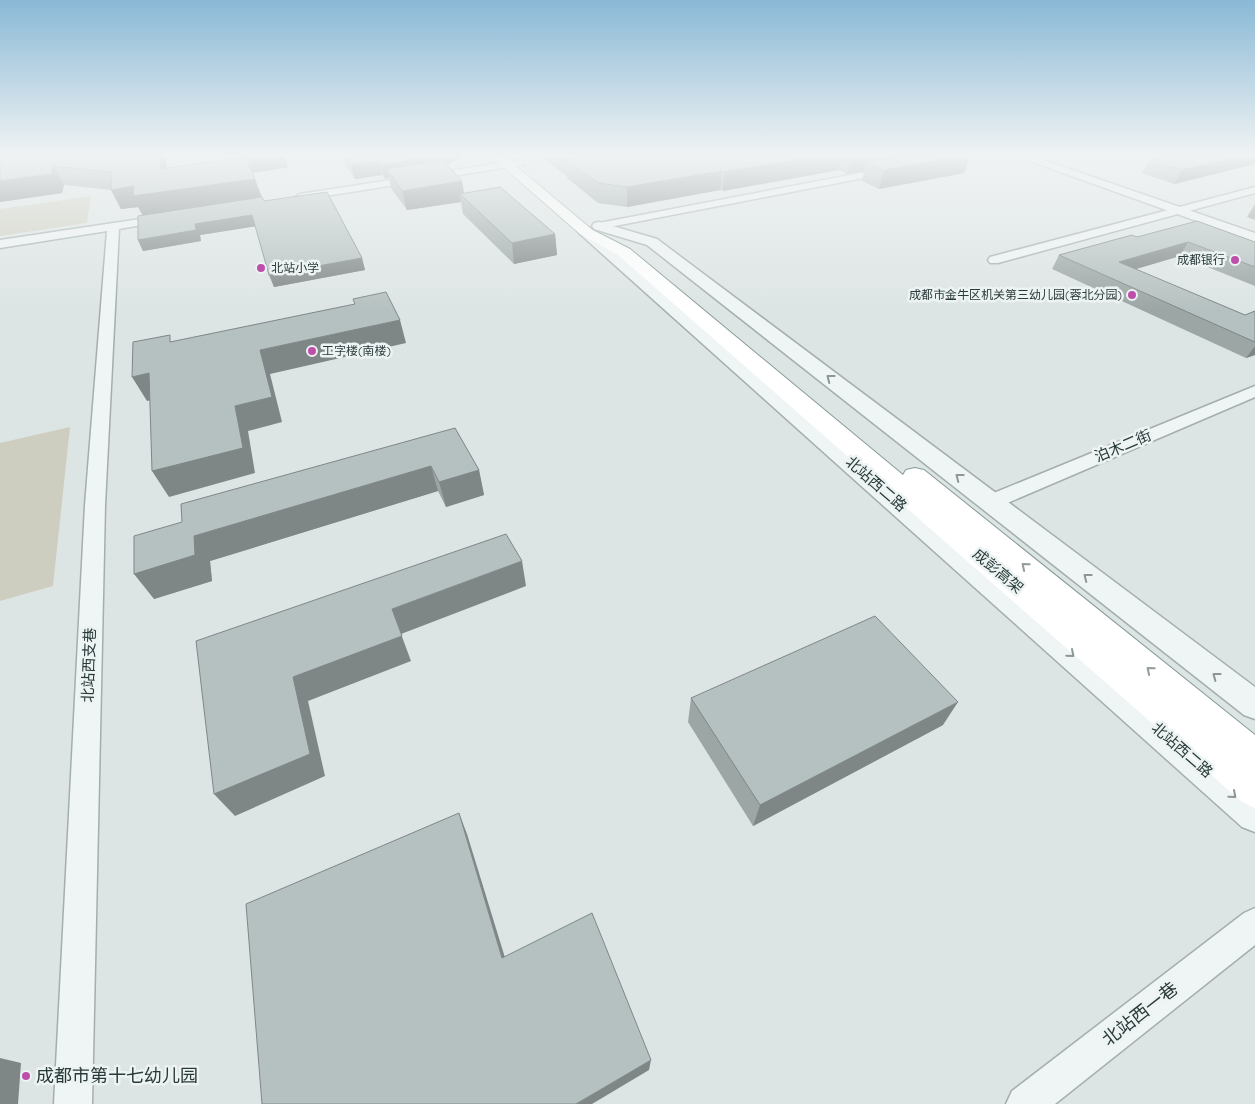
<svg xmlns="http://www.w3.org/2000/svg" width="1255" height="1104" font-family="Quicksand,'Noto Sans SC',sans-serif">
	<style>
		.green { fill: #cdcebf }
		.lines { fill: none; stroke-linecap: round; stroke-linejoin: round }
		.minor-casing { stroke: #a3aead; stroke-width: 3 }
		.tertiary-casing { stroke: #a3aead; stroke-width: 3 }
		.primary-casing { stroke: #9eafae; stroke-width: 2 }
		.trunk-casing { stroke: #869a98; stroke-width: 2 }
		.minor { fill: #eff4f4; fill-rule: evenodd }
		.tertiary { fill: #eff4f4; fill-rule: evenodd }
		.primary { fill: #fff; fill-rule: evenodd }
		.trunk { fill: #fff; fill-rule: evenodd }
		.wall { fill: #9ca6a5 }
		.shaded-wall { fill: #7f8786 }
		.building { fill: #b5c1c0; stroke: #7f8786 }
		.oneway { stroke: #8c9796 }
		.oneway2 { stroke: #949c9c }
		.poi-dot { fill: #bd4faa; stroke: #ecf3f2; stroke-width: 2 }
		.labels { text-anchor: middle; stroke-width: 5; stroke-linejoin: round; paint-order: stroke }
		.far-poi-label { font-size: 12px; fill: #283a39; stroke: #ecf3f2; text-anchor: end }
		.street-label { font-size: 15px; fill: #283a39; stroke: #ecf3f2 }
		.near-street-label { font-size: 18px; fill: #283a39; stroke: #ecf3f2 }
		.near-poi-label { font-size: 18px; fill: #283a39; stroke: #ecf3f2; text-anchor: start }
	</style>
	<rect width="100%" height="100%" fill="#dde5e4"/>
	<g class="green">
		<polygon points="91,196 87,223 0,236 0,209"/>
		<polygon points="70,427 53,586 0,601 0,443"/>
	</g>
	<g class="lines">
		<defs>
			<g id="minor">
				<polygon points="520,160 523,161 523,165 300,200 295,197 300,194"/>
				<polygon points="892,167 895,168 895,172 599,229 593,226 599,223"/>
				<polygon points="1255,187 1255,193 998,263 990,263 988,260 990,257"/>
				<polygon points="167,215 171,216 171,220 119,229 105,505 92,1104 54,1104 85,505 107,231 0,248 0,240"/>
				<polygon points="1255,386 1255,397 998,507 991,509 984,507 981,502 984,497"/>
				<polygon points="1255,908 1255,945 1055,1104 1006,1104 1012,1091 1244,913"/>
			</g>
			<g id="tertiary">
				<polygon points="1016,156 1032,156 1255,233 1255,242"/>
				<polygon points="599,222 657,239 1255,687 1255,719 1244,715 647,245 594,229 592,226 594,223"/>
				<polygon points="585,227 590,228 1255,791 1255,832 1242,827 580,234 578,231 580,228"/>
			</g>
			<polygon id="primary" points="491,156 504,156 590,228 593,231 590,234 580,234"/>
			<polygon id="trunk" points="585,226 630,249 903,475 906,470 915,468 924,470 1255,735 1255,808 1242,802 618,255 580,234 577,231 580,228"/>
		</defs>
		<use href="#minor" class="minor-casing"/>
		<use href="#tertiary" class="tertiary-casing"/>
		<use href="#primary" class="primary-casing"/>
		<use href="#trunk" class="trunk-casing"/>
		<use href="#minor" class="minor"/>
		<use href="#tertiary" class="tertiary"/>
		<use href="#primary" class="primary"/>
		<use href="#trunk" class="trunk"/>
	</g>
	<g class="wall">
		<polygon points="0,156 167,168 251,170 246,156 285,156 288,167 252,173 262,197 264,201 362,258 365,270 274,287 256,226 200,235 201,241 143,251 138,240 143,215 138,207 121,209 111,190 64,185 62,193 0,202"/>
		<polygon points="340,156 463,156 447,165 464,193 555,234 557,255 514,264 463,214 461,202 407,210 391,188 389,178 385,179 382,175 355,179"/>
		<polygon points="540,156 970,156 964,173 879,189 862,181 864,171 847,174 839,170 723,191 720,190 627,207 598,203 567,178 567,176"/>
		<polygon points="1149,156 1255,156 1255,164 1174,184 1142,173 1149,160 1157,158"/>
		<polygon points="1255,204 1255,220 1247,217"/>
		<polygon points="1137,237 1255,242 1255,286 1180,256 1136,269 1245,315 1255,311 1255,355 1246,358 1052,269 1059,255"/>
		<polygon points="455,428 479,470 484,495 446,507 438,491 210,561 212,581 154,599 182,522"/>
		<polygon points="691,698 943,725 753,826 688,722"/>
	</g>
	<g class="shaded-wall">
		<polygon points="160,156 166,156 169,188 161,169"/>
		<polygon points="246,156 285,156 288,167 252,173"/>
		<polygon points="436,156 463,156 438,170 387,169 389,178 385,179 381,165"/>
		<polygon points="820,156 842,156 839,170 723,191 724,172"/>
		<polygon points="851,156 931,156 866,162 864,171 847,174"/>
		<polygon points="963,156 970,156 964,173 879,189 884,170"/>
		<polygon points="1243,156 1255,156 1255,164 1174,184 1182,170"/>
		<polygon points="379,161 382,175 355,179 351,165"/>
		<polygon points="53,166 64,185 62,193 0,202 0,181"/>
		<polygon points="722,171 720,190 627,207 627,187"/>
		<polygon points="255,179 262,198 143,216 138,207 121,209 111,190 134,186"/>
		<polygon points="462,181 465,199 460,194 461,202 407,210 402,191"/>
		<polygon points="252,215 257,226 200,235 201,241 143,251 138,240 195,224"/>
		<polygon points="555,234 557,255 514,264 512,243"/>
		<polygon points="1188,242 1180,256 1112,276 1119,262"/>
		<polygon points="362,258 365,270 274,287 269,275"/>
		<polygon points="400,320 406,343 270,374 282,422 248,431 255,473 169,497 152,471 235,406 260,350"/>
		<polygon points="1255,346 1255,355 1246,358"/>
		<polygon points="149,373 163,398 147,401 132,377"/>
		<polygon points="431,466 438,491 210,561 212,581 154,599 134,574 194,536"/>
		<polygon points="479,470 484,495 446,507 439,482"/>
		<polygon points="522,561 526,586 401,634 411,661 308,701 325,776 235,816 214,794 293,677 392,609"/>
		<polygon points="958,702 943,725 753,826 760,805"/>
		<polygon points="459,813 467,834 510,974 502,958"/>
		<polygon points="0,1058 21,1063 18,1104 0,1104"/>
		<polygon points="651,1060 649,1070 592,1104 576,1104"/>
	</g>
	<g class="building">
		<polygon points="0,156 160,156 161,169 245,157 255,179 133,196 134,186 111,190 111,172 53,166 52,174 0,181"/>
		<polygon points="345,156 436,156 381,165 379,161 351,165"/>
		<polygon points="564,156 820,156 724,172 722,171 627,187 598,183 566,160 569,159"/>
		<polygon points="903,156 963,156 884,170 866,162"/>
		<polygon points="1167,156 1243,156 1182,170 1149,160"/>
		<polygon points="443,160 462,181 402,191 387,169"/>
		<polygon points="500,187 555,234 512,243 460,194"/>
		<polygon points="327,192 362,258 269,275 252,215 195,224 196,230 138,240 138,216 262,197 264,201"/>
		<polygon points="1197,221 1255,242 1255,267 1188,242 1119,262 1245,315 1255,311 1255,342 1059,255 1132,235 1137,237"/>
		<polygon points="386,292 400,320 260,350 272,397 235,406 243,448 152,471 149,373 132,377 133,342 170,335 170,342 355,304 353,299"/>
		<polygon points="455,428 479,470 439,482 431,466 194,536 195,555 134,574 134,536 182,522 181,504"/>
		<polygon points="506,534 522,561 392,609 402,636 293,677 310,754 214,794 196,641"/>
		<polygon points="875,616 958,702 760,805 691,698"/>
		<polygon points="459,813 502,958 592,913 651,1060 576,1104 262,1104 246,904"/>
	</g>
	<defs><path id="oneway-chevron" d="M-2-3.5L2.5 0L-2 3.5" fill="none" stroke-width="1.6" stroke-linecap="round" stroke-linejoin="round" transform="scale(1.25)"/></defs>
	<g class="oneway">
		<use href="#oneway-chevron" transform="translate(830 378) rotate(-142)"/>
		<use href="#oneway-chevron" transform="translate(959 477) rotate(-142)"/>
		<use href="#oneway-chevron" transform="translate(1087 577) rotate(-142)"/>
		<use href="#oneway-chevron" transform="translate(1071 654) rotate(41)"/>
		<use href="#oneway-chevron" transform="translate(1216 676) rotate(-143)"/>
		<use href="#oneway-chevron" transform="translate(1233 795) rotate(41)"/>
	</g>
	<g class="oneway2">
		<use href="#oneway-chevron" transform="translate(1025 566) rotate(-140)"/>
		<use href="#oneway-chevron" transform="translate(1150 670) rotate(-140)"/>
	</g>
	<linearGradient id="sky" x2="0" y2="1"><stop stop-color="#89b9d6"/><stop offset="0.5" stop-color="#f0f3f3"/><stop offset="1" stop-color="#f0f3f3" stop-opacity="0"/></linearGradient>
	<rect width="1255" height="310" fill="url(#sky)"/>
	<g class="poi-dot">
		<circle cx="1235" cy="260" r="5"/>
		<circle cx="261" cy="268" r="5"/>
		<circle cx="1132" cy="295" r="5"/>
		<circle cx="312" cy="351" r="5"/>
		<circle cx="26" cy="1076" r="5"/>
	</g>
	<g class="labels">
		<g class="far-poi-label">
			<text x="1225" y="264">成都银行</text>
			<text x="271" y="272" text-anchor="start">北站小学</text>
			<text x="1122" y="299">成都市金牛区机关第三幼儿园(蓉北分园)</text>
			<text x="322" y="355" text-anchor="start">工字楼(南楼)</text>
		</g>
		<g class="street-label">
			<text transform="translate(1123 446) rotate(-23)" y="5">泊木二街</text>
			<text transform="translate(876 484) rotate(41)" y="5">北站西二路</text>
			<text transform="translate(998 571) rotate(40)" y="5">成彭高架</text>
			<text transform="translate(89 665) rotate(-88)" y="5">北站西支巷</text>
			<text transform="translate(1182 750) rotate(41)" y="5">北站西二路</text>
		</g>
		<g class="near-street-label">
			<text transform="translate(1140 1014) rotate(-38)" y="6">北站西一巷</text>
		</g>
		<g class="near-poi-label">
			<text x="36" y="1082">成都市第十七幼儿园</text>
		</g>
	</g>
</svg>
